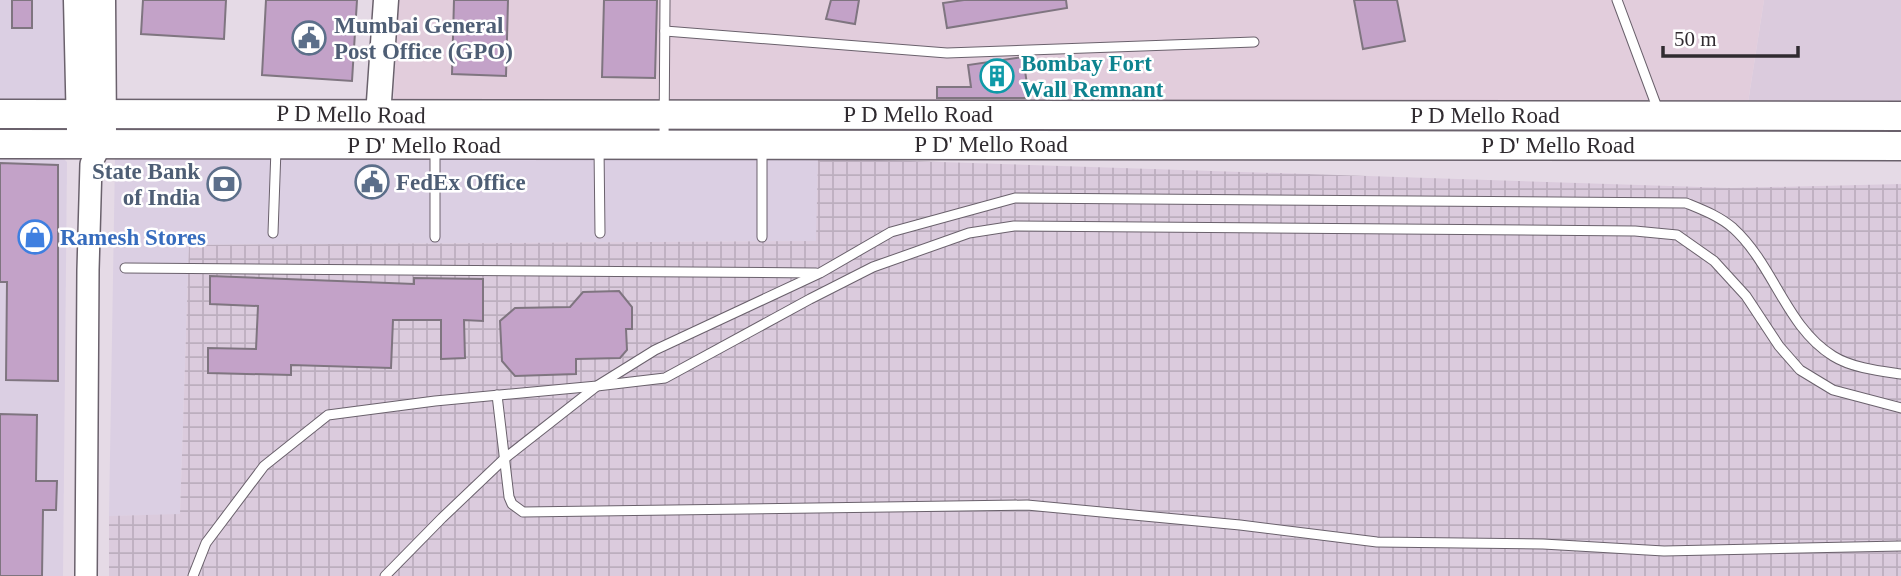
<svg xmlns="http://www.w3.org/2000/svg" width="1901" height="576" font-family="Georgia,serif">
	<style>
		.commercial { fill: #dbcfe3 }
		.industrial { fill: url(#industrial-grid) }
		.built { fill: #dbcbdd }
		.medical { fill: #e2cddc }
		.building { fill: #c3a2c8; stroke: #7f7580; stroke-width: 2 }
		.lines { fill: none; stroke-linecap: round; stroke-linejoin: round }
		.service-casing { stroke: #6a616c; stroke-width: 11 }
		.tertiary-casing { stroke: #6a616c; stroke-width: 24 }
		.secondary-casing { stroke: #6a616c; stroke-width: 27 }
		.primary-casing { stroke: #6a616c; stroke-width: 31 }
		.service { stroke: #fff; stroke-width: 9 }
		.tertiary { stroke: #fff; stroke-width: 21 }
		.secondary { stroke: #fff; stroke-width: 24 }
		.primary { stroke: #fff; stroke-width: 28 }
		.labels { text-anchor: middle; stroke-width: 5; stroke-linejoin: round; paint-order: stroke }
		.service-label { font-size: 23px; font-weight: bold; fill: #4e5e75; stroke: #fff; text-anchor: start }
		.culture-label { font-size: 23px; font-weight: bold; fill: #0d838f; stroke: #fff; text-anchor: start }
		.street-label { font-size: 23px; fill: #302b30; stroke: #fff }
		.shop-label { font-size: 23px; font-weight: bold; fill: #366cbe; stroke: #fff; text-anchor: start }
	</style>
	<defs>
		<pattern id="industrial-grid" width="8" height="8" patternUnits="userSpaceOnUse" patternTransform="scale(1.75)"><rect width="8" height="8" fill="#dbcbdd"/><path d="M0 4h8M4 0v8" fill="none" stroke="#bcaebe"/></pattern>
	</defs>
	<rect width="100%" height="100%" fill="#e5dae6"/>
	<g class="commercial">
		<polygon points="0,0 66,0 70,96 55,102 0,103"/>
		<polygon points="0,153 58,153 67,162 63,576 0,576"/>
		<polygon points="818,158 817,241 189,245 180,515 109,516 115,159"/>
	</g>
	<polygon class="industrial" points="818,158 1731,188 1901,184 1901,576 109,576 109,516 180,514 189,245 816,241"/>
	<polygon class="built" points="1764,0 1901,0 1901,108 1747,109"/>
	<polygon class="medical" points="399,0 1764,0 1747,109 393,109"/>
	<g class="building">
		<rect x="12" y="0" width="20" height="28"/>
		<polygon points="143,0 226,0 224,39 141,34"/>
		<polygon points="266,0 357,0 352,81 262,75"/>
		<polygon points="454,0 508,0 506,76 452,74"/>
		<polygon points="604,0 657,0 655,78 602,77"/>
		<polygon points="831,0 859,0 855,24 826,19"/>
		<polygon points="964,0 1066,0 1067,8 947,28 943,3"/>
		<polygon points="1354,0 1397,0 1405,41 1363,49"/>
		<polygon points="1023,57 1029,98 937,98 937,87 971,87 968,65"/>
		<polygon points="0,163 58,165 58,381 6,380 7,282 0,282"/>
		<polygon points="210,276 414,284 414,278 483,279 483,321 464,320 465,358 441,359 441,320 393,320 391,368 291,365 291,375 208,373 208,348 256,349 258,306 210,304"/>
		<polygon points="619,291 632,307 632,329 626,329 627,350 620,358 576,359 576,374 515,376 502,361 500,321 515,308 570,307 583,292"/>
		<polygon points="0,414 37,415 36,481 57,481 56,510 43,510 42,576 0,576"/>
	</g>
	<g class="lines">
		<defs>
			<g id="service">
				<polyline points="1617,0 1658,110"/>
				<polyline points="665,31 947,53 1254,42"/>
				<polyline points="664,142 665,0"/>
				<polyline points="435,146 435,237"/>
				<polyline points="599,148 600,233"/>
				<polyline points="762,149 762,237"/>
				<polyline points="273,233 276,149"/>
				<polyline points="125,268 816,273"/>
				<polyline points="497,395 509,497 512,504 523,512 1027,505 1240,525 1377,542 1543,544 1664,551 1901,546"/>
				<polyline points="193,576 206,543 264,466 328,415 435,401 597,386 665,378 810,299 873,267 969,233 1014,226 1635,231 1677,235 1714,261 1746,296 1779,346 1800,370 1833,390 1901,408"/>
				<path d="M385,576L442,518L504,459L597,386L655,350L820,273L891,232L1015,198L1686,203C1703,210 1719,216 1733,228C1774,265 1786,327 1833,356C1852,368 1880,371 1901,374"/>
			</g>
			<polyline id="tertiary" points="86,576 88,270 91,164 101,144"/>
			<polyline id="secondary" points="378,116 386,0"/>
			<g id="primary">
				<polyline points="78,0 81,130"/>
				<polyline points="101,0 102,131"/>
				<polyline points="0,114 1901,116"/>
				<polyline points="0,144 1901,146"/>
			</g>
		</defs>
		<use href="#service" class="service-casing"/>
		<use href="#tertiary" class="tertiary-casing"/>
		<use href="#secondary" class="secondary-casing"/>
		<use href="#primary" class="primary-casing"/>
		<use href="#service" class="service"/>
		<use href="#tertiary" class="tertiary"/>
		<use href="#secondary" class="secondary"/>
		<use href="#primary" class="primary"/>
	</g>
	<defs>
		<symbol id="civic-ring" viewBox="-11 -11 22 22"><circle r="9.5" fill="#fff" stroke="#5c6f8a" stroke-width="1.5"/><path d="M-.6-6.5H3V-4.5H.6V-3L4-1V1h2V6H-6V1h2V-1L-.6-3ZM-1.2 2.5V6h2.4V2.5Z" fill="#5c6f8a"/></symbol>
		<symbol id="building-ring" viewBox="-11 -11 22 22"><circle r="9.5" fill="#fff" stroke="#0f9aa8" stroke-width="1.5"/><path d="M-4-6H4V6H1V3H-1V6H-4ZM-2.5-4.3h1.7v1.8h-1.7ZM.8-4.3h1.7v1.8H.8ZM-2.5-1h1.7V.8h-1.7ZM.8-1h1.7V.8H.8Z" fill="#0f9aa8"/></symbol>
		<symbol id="bank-ring" viewBox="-11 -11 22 22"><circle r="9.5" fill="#fff" stroke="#5c6f8a" stroke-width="1.5"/><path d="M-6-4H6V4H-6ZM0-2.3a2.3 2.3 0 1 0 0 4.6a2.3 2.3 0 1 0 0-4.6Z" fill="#5c6f8a"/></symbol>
		<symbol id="shop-ring" viewBox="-11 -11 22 22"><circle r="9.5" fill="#fff" stroke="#3f7fe0" stroke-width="1.5"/><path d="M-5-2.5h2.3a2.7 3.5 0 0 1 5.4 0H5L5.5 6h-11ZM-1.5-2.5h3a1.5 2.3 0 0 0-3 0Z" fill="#3f7fe0"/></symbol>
	</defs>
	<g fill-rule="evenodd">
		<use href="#civic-ring" x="290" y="19" width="38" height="38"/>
		<use href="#building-ring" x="978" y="57" width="38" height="38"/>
		<use href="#civic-ring" x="353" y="163" width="38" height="38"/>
		<use href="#bank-ring" x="205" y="165" width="38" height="38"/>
		<use href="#shop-ring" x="16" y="218" width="38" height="38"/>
	</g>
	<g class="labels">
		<g class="service-label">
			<text x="334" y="33">Mumbai General<tspan x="334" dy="26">Post Office (GPO)</tspan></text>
			<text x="200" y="179" text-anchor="end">State Bank<tspan x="200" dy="26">of India</tspan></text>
			<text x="396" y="190">FedEx Office</text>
		</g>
		<g class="culture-label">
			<text x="1021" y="71">Bombay Fort<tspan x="1021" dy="26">Wall Remnant</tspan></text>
		</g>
		<g class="street-label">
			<text transform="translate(351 114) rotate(1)" y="8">P D Mello Road</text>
			<text x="918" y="122">P D Mello Road</text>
			<text x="1485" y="123">P D Mello Road</text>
			<text x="991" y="152">P D' Mello Road</text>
			<text x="424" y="153">P D' Mello Road</text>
			<text x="1558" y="153">P D' Mello Road</text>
		</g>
		<g class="shop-label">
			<text x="60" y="245">Ramesh Stores</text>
		</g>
	</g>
	<path d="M1663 46v10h135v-10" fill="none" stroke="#302b30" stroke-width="3.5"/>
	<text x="1674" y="46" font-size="21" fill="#302b30" stroke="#ffffff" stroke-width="5" paint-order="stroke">50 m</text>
</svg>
